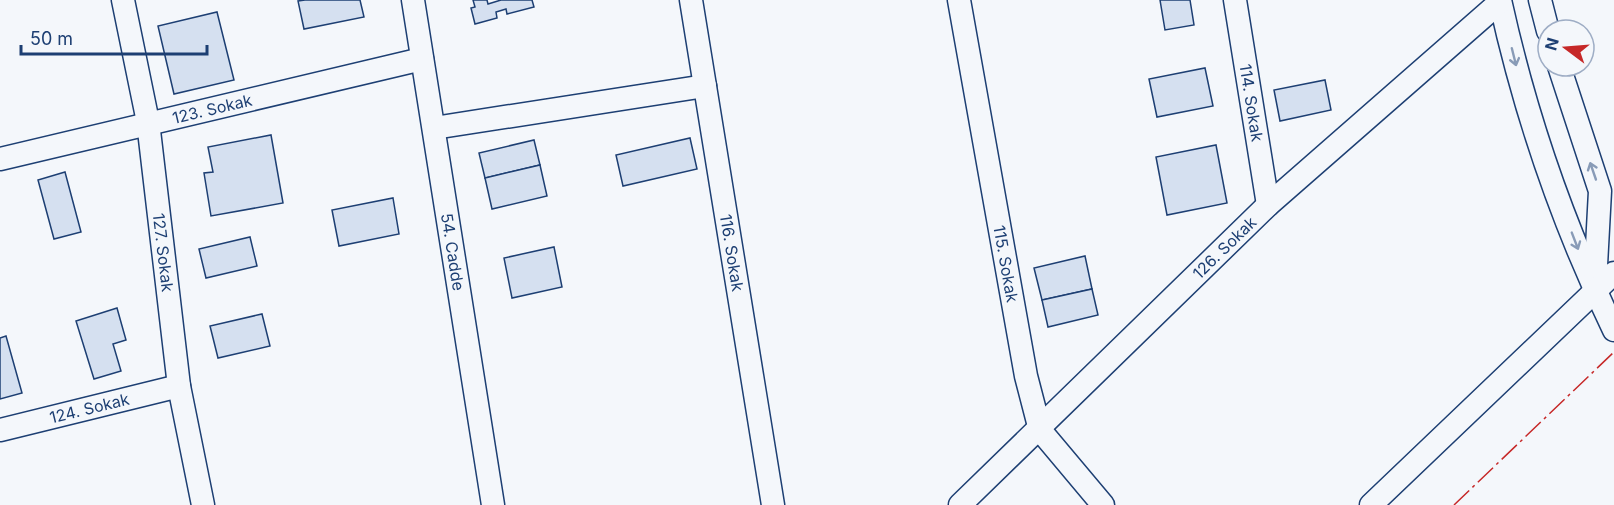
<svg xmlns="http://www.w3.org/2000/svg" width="1614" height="505" font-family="Inter,sans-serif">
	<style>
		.building { fill: #d5e0f0; stroke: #1d3f73; stroke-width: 1.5 }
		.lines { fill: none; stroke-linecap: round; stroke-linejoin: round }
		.minor-casing { stroke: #1d3f73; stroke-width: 25 }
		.minor { stroke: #f4f7fb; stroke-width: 22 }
		.power { stroke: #c62828; stroke-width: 1.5; stroke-dasharray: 21 4.5 3 4.5; stroke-linecap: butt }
		.oneway { stroke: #889bb7 }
		.labels { text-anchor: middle; stroke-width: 4.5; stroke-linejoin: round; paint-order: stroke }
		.street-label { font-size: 16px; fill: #1d3f73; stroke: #f4f7fb }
	</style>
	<rect width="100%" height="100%" fill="#f4f7fb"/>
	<g class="building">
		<polygon points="305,0 360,0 364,17 304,29 298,1"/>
		<polygon points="473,0 487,0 488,4 501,0 532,0 534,7 507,14 506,9 496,12 497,18 475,24 471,8 475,7"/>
		<polygon points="1160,0 1190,0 1194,25 1165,30"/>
		<polygon points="217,12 234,80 174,94 158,26"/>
		<polygon points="1205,68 1213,106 1157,117 1149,79"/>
		<polygon points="1325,80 1331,110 1280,121 1274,90"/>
		<polygon points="271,135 283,203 211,216 204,173 213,172 208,147"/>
		<polygon points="690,138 697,169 623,186 616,155"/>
		<polygon points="534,140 540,165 485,178 479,153"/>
		<polygon points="1216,145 1227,203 1167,215 1156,157"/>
		<polygon points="540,165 547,196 492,209 485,178"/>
		<polygon points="65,172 81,232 54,239 38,180"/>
		<polygon points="393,198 399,234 339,246 332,210"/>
		<polygon points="250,237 257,266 206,278 199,249"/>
		<polygon points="554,247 562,287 512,298 504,258"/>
		<polygon points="1085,256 1092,289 1042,300 1034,268"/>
		<polygon points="1092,289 1098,315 1048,327 1042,300"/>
		<polygon points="117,308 126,340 113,344 121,371 94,379 76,321"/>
		<polygon points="262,314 270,346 218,358 210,326"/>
		<polygon points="6,336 22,393 0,399 0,338"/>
	</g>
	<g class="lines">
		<defs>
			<g id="minor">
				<path id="s1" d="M123,0L148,122L179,386L203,505"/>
				<path id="s2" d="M413,0L493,505"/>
				<path id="s3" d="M691,0L773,505"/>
				<path id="s4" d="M959,0L1026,376L1040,430L1103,505"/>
				<path id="s5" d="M1235,0L1268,205"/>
				<path d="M1500,0C1525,114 1563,225 1614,330"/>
				<polyline points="1540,0 1548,31"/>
				<polyline points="1559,66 1600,191 1595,284"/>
				<polyline points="434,128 705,86"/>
				<path id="s6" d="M0,159L422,59"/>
				<path id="s7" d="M0,430L179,386"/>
				<path id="s8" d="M960,505L1268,205L1500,2"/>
				<polyline points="1371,505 1614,273"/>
			</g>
		</defs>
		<use href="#minor" class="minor-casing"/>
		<use href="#minor" class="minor"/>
		<polyline class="power" points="1454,505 1614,352"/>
	</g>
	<defs><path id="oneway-shaft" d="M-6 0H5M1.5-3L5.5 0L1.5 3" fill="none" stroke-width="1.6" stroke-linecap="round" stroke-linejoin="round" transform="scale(1.5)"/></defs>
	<g class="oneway">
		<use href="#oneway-shaft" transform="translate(1514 57) rotate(76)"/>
		<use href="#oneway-shaft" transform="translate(1593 171) rotate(-109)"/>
		<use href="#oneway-shaft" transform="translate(1575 241) rotate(69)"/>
	</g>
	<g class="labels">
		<g class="street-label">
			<text dy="6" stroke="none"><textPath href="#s5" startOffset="104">114. Sokak</textPath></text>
			<text dy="6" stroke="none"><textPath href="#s6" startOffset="218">123. Sokak</textPath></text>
			<text dy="6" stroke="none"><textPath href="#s8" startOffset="369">126. Sokak</textPath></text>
			<text dy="6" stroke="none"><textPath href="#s2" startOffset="255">54. Cadde</textPath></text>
			<text dy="6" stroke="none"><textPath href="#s3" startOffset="256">116. Sokak</textPath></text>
			<text dy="6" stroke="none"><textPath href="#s1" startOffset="256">127. Sokak</textPath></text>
			<text dy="6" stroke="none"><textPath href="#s4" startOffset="268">115. Sokak</textPath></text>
			<text dy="6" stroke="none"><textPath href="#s7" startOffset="92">124. Sokak</textPath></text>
		</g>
	</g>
	<g transform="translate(1566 48) rotate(286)"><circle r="28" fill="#f4f7fb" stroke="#9eadc5" stroke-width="1.5"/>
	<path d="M0-4.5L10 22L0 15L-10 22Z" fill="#c62828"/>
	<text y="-9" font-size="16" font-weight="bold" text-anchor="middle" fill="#1d3f73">N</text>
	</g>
	<path d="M21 45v9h186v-9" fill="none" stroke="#1d3f73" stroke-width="3"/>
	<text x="30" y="45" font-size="18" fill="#1d3f73" stroke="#f4f7fb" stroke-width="4.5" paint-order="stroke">50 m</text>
</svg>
